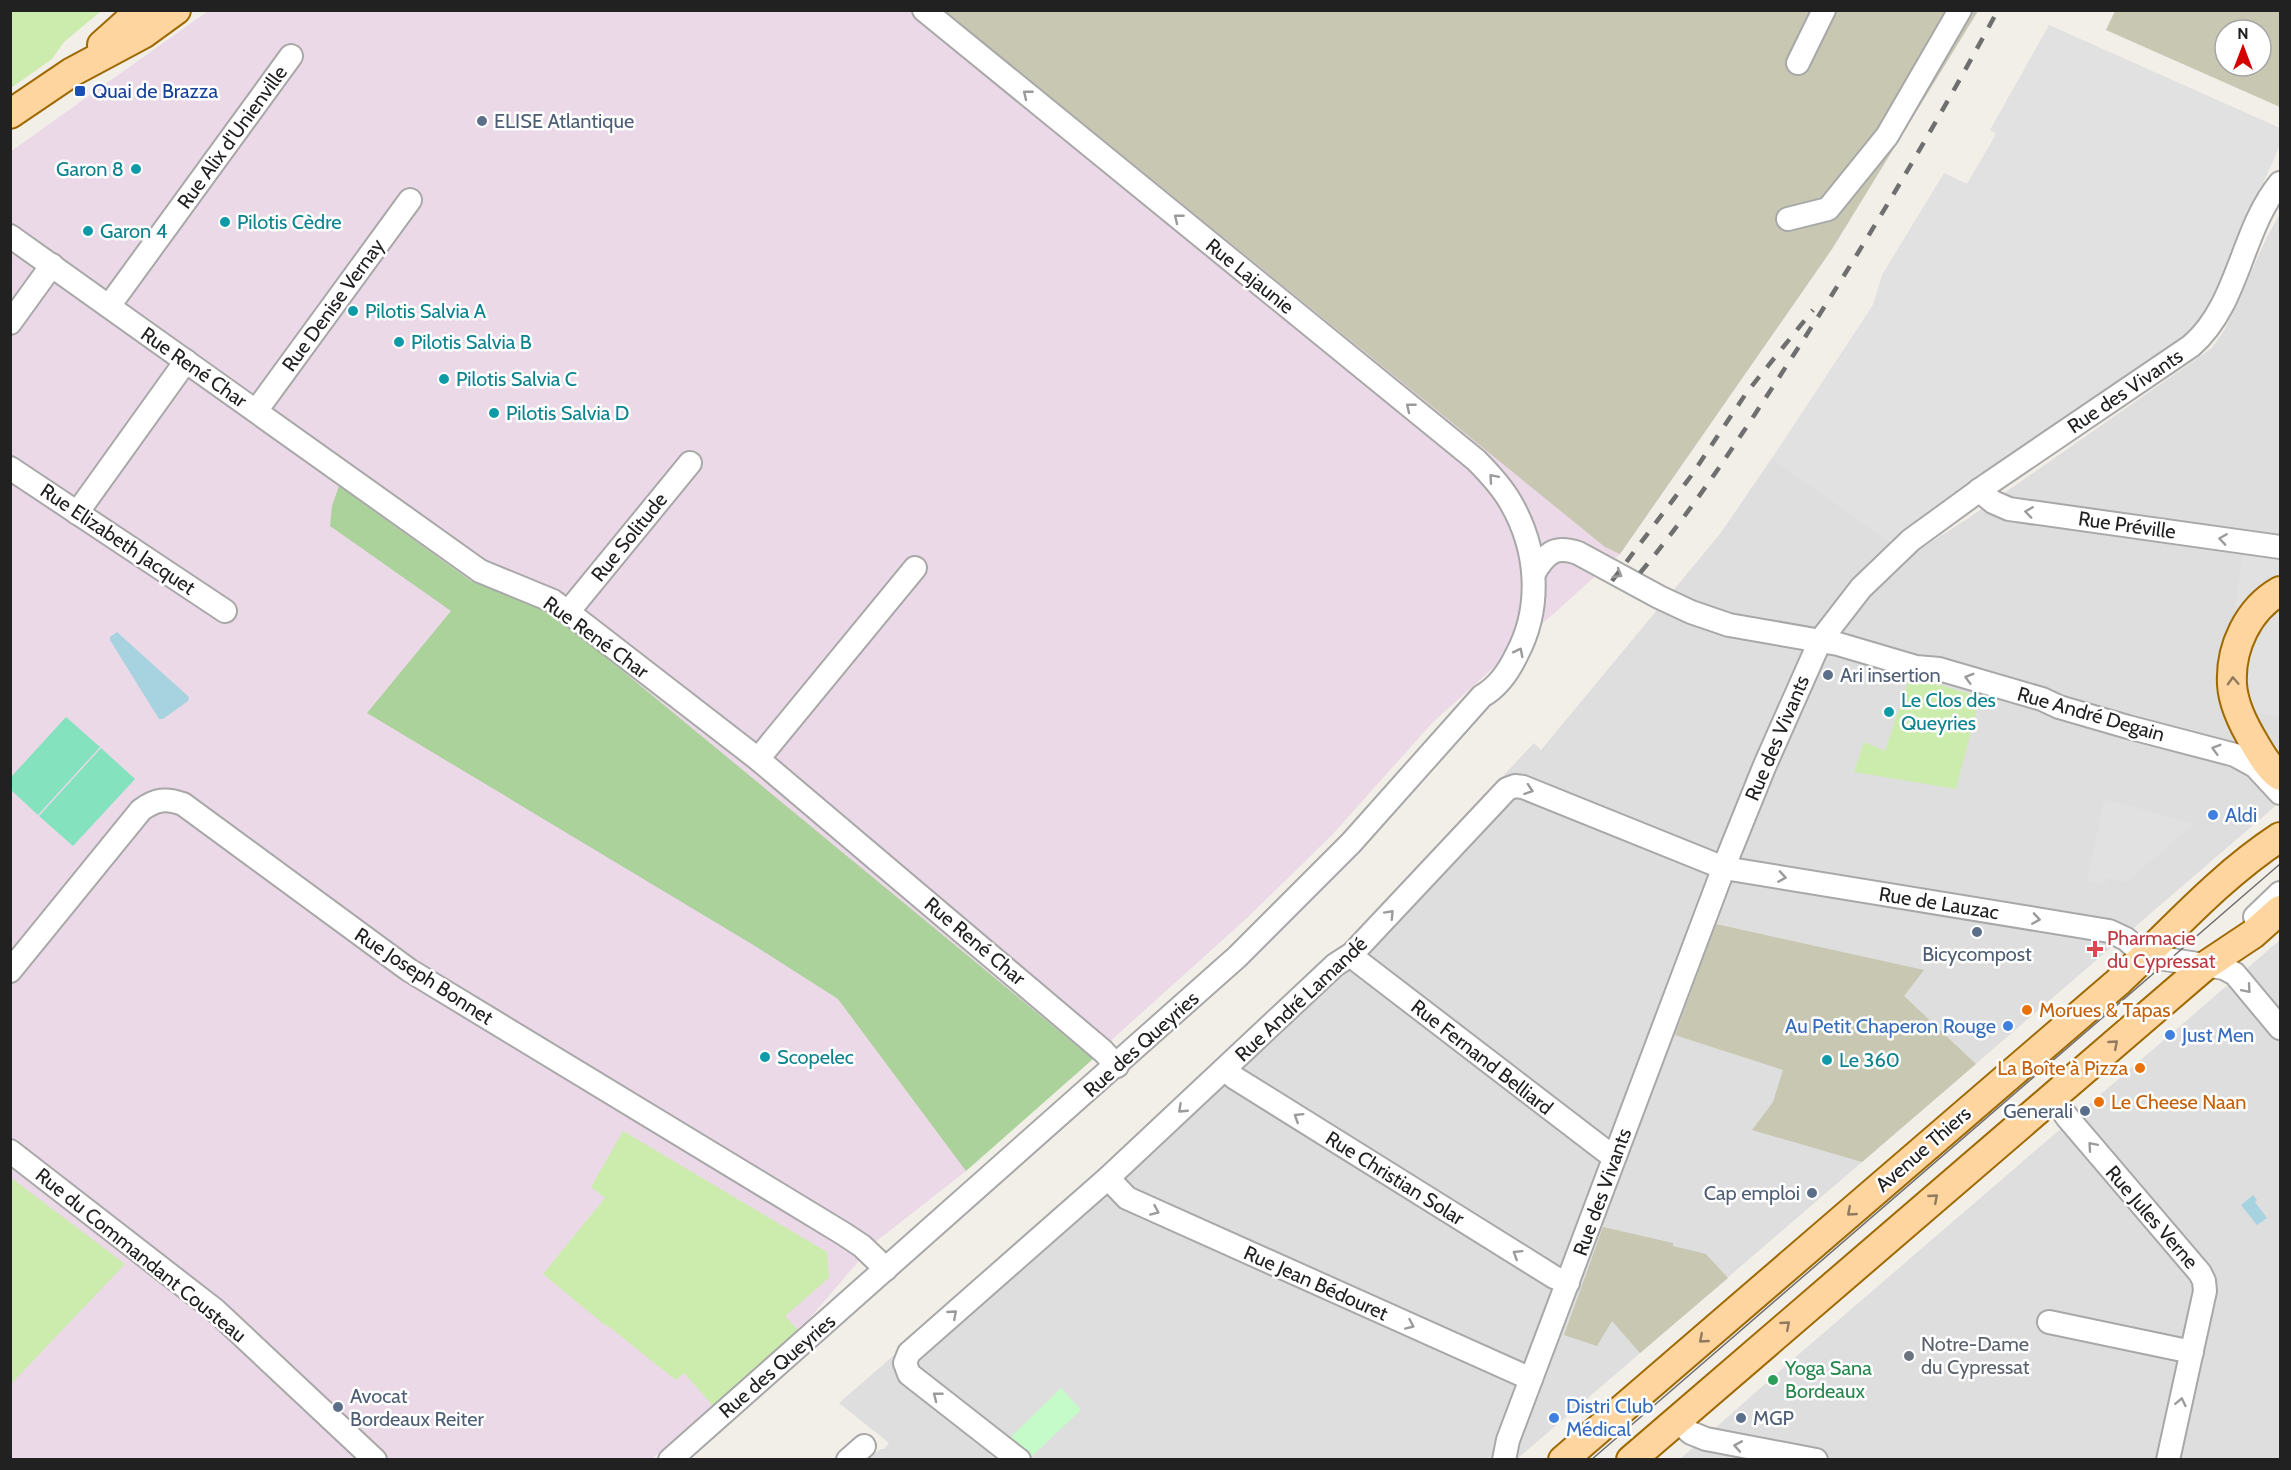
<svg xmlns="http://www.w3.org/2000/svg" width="2291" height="1470" font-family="Cabin,sans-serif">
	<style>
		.residential { fill: #dfdede }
		.industrial { fill: #ebd9e8 }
		.construction { fill: #c7c7b2; fill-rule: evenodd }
		.grass { fill: #ccecad }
		.forest { fill: #abd29b }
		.park { fill: #c5fbc9 }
		.pitch { fill: #84e2be }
		.parking { fill: #e1e1e1 }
		.water { fill: #a7d3e0 }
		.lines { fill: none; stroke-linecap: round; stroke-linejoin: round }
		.minor-casing { stroke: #a8a8a8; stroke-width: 26 }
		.major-casing { stroke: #9e6900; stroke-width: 32 }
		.minor { stroke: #fff; stroke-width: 22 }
		.major { stroke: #ffd59f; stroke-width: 28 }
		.tram { stroke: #6f6f6f; stroke-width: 1.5 }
		.rail { stroke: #6f6f6f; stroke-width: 4.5; stroke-dasharray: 12 12; stroke-linecap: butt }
		.oneway { stroke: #9b9b9b }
		.oneway2 { stroke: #907b60 }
		.transit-dot { fill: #1a4fb4; stroke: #fff; stroke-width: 2 }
		.service-dot { fill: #5c6f8a; stroke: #fff; stroke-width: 2 }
		.culture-dot { fill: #0f9aa8; stroke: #fff; stroke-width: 2 }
		.shop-dot { fill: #3f7fe0; stroke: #fff; stroke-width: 2 }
		.health-dot { fill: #e0444e; stroke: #fff; stroke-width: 2 }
		.food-dot { fill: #e8710a; stroke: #fff; stroke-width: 2 }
		.worship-dot { fill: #6b7280; stroke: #fff; stroke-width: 2 }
		.leisure-dot { fill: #2e9e5b; stroke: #fff; stroke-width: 2 }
		.labels { text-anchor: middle; stroke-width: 5; stroke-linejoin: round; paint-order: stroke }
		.transit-label { font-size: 20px; fill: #164399; stroke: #fff; text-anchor: start }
		.service-label { font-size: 20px; fill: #4e5e75; stroke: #fff; text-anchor: start }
		.street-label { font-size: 20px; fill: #212121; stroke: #fff }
		.culture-label { font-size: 20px; fill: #0d838f; stroke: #fff; text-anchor: start }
		.shop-label { font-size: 20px; fill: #366cbe; stroke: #fff; text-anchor: start }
		.health-label { font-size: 20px; fill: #be3a42; stroke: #fff; text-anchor: start }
		.food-label { font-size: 20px; fill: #c56008; stroke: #fff; text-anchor: start }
		.worship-label { font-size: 20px; fill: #5b616d; stroke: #fff; text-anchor: start }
		.leisure-label { font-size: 20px; fill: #27864d; stroke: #fff; text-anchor: start }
	</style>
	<rect width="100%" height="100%" fill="#f2eee8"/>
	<g class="residential">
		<polygon points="2280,213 2280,802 1517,1459 867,1459 881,1449 884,1449 889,1443 839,1403 1031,1236 1341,948 1534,743 1541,750 1720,534 1772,458 1891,542 1925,546 1970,517 2212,348 2225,329 2266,239"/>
		<polygon points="2280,940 2280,1459 1679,1460 1791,1361"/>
	</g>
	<polygon class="industrial" points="208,11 1978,11 1832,249 1620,554 1432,723 1332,835 1248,917 966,1171 874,1243 799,1331 652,1459 11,1459 10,152"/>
	<g class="construction">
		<polygon points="945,11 1978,11 1832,249 1620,554 1605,547"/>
		<path d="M2115,11H2280V107L2106,30ZM2225,30H2261V66H2225Z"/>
		<polygon points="1716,924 1924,970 1904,996 1976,1064 1862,1162 1752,1130 1773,1102 1783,1070 1675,1035"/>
		<polygon points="1603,1227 1673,1243 1673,1246 1706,1254 1728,1278 1640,1353 1612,1321 1597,1346 1564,1335"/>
	</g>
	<g class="grass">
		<polygon points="11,10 101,10 101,11 64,42 52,59 11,88"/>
		<polygon points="1910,676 1980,697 1956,789 1854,772 1864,742 1885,751"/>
		<polygon points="623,1131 827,1252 829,1278 785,1316 799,1331 713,1406 684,1373 676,1380 668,1374 607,1325 606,1326 543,1274 605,1198 591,1187"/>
		<polygon points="10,1177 125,1264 11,1384 10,1384"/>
	</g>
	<polygon class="forest" points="339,486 471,581 541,609 590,644 1093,1059 966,1171 838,999 755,946 367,713 451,611 330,526 332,506"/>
	<polygon class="park" points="1061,1388 1081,1410 1032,1456 1010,1438"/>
	<g class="pitch">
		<polygon points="66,717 100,747 38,815 11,790 11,777"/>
		<polygon points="101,748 135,779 73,846 39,816"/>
	</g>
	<g class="parking">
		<polygon points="2049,25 2280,128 2280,145 2206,311 2197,325 2185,338 1975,481 1891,542 1772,458 1873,305 1882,275 1944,173 1967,184 1996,134 1990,130"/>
		<polygon points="2242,555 2280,561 2280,717 2251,712 2247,701 2245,660 2257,628 2235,609"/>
		<polygon points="2104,800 2130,806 2194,824 2127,882 2106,878 2105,884 2087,881"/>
	</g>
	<g class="water">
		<polygon points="117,632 189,697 188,701 163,719 159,719 110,640 110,637"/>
		<polygon points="2253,1195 2257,1200 2255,1202 2267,1218 2257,1225 2241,1205"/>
	</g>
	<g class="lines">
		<defs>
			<g id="minor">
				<polyline points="1798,63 1824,10"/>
				<polyline points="1788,219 1828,209 1887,136 1960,10"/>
				<polyline points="10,236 480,571 553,601 568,612 758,759 1103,1051 1117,1066"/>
				<polyline points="109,306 291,56"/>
				<polyline points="10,323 52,265"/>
				<polyline points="256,411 410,200"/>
				<polyline points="10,468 225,611"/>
				<polyline points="1979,490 1993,502 2009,509 2280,547"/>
				<polyline points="77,513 186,361"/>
				<path d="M1534,573C1546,553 1555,545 1578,553L1659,597L1691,612L1729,625L1838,644L1916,667L1939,669L2042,699L2059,707L2128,727L2235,755L2255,766L2280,793"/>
				<polyline points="568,612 690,463"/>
				<polyline points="758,759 915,568"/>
				<polyline points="2255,917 2280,893"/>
				<polyline points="1352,954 1359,962 1608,1153 1615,1156"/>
				<path d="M10,971L141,810C156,799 166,798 183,804L409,970L844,1234L862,1246L886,1269"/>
				<polyline points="1225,1069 1235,1078 1554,1277 1568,1283"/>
				<polyline points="2052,1096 2067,1117 2200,1273 2204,1281 2205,1291 2168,1460"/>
				<polyline points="10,1151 215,1310 375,1460"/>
				<polyline points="1108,1178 1127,1198 1531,1379"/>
				<polyline points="2049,1322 2192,1352"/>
				<polyline points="1676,1420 1691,1433 1706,1439 1816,1460"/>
				<path d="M670,1460L1237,957L1351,843L1482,696C1498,687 1509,671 1517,654C1542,607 1538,550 1511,503C1502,487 1489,473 1476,460L924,10"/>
				<polyline points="848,1460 864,1446"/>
				<polyline points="1019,1460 909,1374 905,1363 909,1353 1108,1178 1335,965 1352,954 1507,789 1515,786 1523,787 1724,868 2109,931 2126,939 2145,956 2224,968 2235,974 2280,1028"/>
				<path d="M1504,1460L1508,1440L1531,1379L1727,859L1765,765L1820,641L1861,588L1911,540L1988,484L2191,346C2239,305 2241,230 2280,183"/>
			</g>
			<g id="major">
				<polyline points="102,45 141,10"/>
				<polyline points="10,114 72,72 143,34 176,10"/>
				<path d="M2280,591C2248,609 2230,648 2232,684C2233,705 2244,726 2255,744C2262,756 2269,768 2280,776"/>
				<path d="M1563,1460L2118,982C2171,932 2219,877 2280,837"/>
				<polyline points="1631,1460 2205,966 2253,934 2280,910"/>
			</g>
		</defs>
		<use href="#minor" class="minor-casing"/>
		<use href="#major" class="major-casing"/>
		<use href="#minor" class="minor"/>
		<use href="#major" class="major"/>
		<polyline class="tram" points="1591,1460 2280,864"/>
		<g class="rail">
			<path d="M1640,573C1694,508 1741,436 1787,365C1862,250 1932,132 1998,10"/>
			<polyline points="1612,581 1691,476 1747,392 1813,310"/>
		</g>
	</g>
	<defs><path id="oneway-chevron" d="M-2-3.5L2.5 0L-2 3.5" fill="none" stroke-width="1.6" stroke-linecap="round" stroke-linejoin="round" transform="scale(1.5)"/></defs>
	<g class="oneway">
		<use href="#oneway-chevron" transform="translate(1027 94) rotate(-141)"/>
		<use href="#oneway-chevron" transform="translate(1178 218) rotate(-141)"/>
		<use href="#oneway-chevron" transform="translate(1410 407) rotate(-141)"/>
		<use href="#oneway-chevron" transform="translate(1493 478) rotate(-131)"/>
		<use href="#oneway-chevron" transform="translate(2029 512) rotate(-172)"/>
		<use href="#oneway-chevron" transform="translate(2223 539) rotate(-172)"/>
		<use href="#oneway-chevron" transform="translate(1618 574) rotate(30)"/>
		<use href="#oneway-chevron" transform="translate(1519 652) rotate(-63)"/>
		<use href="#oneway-chevron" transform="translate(1969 678) rotate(-164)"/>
		<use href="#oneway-chevron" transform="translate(2216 749) rotate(-164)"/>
		<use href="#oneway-chevron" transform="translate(1529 790) rotate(19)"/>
		<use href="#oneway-chevron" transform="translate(1782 877) rotate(9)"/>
		<use href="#oneway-chevron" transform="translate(1390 914) rotate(-47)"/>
		<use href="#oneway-chevron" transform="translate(2036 919) rotate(9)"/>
		<use href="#oneway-chevron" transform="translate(2247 989) rotate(49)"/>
		<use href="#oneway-chevron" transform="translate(1182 1109) rotate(137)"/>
		<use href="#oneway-chevron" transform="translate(1298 1117) rotate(-148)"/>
		<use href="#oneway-chevron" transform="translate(2092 1146) rotate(-131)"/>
		<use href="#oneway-chevron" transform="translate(1155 1211) rotate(24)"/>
		<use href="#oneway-chevron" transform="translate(1517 1254) rotate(-148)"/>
		<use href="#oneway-chevron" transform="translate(953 1314) rotate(-41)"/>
		<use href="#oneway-chevron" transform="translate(1410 1325) rotate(24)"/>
		<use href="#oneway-chevron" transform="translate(937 1396) rotate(-142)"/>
		<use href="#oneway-chevron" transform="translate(2181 1402) rotate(-78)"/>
		<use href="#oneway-chevron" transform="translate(1738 1446) rotate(-170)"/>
	</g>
	<g class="oneway2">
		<use href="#oneway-chevron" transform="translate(2233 681) rotate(-92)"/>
		<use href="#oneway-chevron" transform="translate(2114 1044) rotate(-41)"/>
		<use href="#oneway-chevron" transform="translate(1934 1198) rotate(-41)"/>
		<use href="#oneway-chevron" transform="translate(1851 1212) rotate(139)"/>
		<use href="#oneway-chevron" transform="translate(1786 1325) rotate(-41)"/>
		<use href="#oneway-chevron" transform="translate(1703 1339) rotate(139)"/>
	</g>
	<rect class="transit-dot" x="74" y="85" width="12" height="12" rx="3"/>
	<g class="service-dot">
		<circle cx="482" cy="121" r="6"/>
		<circle cx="1828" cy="675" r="6"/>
		<circle cx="1977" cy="932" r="6"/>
		<circle cx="2085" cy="1111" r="6"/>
		<circle cx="1812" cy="1193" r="6"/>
		<circle cx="338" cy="1407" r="6"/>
		<circle cx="1741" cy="1418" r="6"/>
	</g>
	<g class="culture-dot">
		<circle cx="136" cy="169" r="6"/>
		<circle cx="225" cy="222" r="6"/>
		<circle cx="88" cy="231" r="6"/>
		<circle cx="353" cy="311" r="6"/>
		<circle cx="399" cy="342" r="6"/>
		<circle cx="444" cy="379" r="6"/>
		<circle cx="494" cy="413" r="6"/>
		<circle cx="1889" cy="712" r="6"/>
		<circle cx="765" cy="1057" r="6"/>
		<circle cx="1827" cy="1060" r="6"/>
	</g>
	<g class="shop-dot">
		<circle cx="2213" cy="815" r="6"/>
		<circle cx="2008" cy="1026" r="6"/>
		<circle cx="2170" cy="1035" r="6"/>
		<circle cx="1554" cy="1418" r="6"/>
	</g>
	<path class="health-dot" d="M2092 940h6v6h6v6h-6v6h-6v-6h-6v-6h6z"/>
	<g class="food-dot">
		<circle cx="2027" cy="1010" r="6"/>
		<circle cx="2140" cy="1068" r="6"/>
		<circle cx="2099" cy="1102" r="6"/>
	</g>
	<circle class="worship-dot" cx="1909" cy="1356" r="6"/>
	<circle class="leisure-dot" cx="1773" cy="1380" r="6"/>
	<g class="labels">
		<g class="transit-label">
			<text x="92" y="98">Quai de Brazza</text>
		</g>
		<g class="service-label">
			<text x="494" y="128">ELISE Atlantique</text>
			<text x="1840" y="682">Ari insertion</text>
			<text x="1977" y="961" text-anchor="middle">Bicycompost</text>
			<text x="2073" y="1118" text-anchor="end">Generali</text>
			<text x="1800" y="1200" text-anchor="end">Cap emploi</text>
			<text x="350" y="1403">Avocat<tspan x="350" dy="23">Bordeaux Reiter</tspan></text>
			<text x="1753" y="1425">MGP</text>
		</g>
		<g class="street-label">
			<text transform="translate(232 137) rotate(-54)" y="7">Rue Alix d'Unienville</text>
			<text transform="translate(1250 276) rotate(39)" y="7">Rue Lajaunie</text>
			<text transform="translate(333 305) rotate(-54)" y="7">Rue Denise Vernay</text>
			<text transform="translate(194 367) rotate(35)" y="7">Rue René Char</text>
			<text transform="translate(2125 391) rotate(-34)" y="7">Rue des Vivants</text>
			<text transform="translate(2127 525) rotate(8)" y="7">Rue Préville</text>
			<text transform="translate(629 537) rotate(-51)" y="7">Rue Solitude</text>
			<text transform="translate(118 539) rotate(34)" y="7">Rue Elizabeth Jacquet</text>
			<text transform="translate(596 637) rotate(36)" y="7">Rue René Char</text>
			<text transform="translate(2091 714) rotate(16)" y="7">Rue André Degain</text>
			<text transform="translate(1777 738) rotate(-67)" y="7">Rue des Vivants</text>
			<text transform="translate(1939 903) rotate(9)" y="7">Rue de Lauzac</text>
			<text transform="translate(975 941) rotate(40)" y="7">Rue René Char</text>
			<text transform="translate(424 976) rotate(33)" y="7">Rue Joseph Bonnet</text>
			<text transform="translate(1301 999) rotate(-43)" y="7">Rue André Lamandé</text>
			<text transform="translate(1141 1044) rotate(-42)" y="7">Rue des Queyries</text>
			<text transform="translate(1482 1057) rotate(38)" y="7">Rue Fernand Belliard</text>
			<text transform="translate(1923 1149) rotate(-41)" y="7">Avenue Thiers</text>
			<text transform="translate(1395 1178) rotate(32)" y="7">Rue Christian Solar</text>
			<text transform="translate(1602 1192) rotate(-70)" y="7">Rue des Vivants</text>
			<text transform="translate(2152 1217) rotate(49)" y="7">Rue Jules Verne</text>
			<text transform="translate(141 1255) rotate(39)" y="7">Rue du Commandant Cousteau</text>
			<text transform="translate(1316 1283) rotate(24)" y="7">Rue Jean Bédouret</text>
			<text transform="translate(777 1366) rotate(-41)" y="7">Rue des Queyries</text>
		</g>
		<g class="culture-label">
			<text x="124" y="176" text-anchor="end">Garon 8</text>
			<text x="237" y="229">Pilotis Cèdre</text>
			<text x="100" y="238">Garon 4</text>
			<text x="365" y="318">Pilotis Salvia A</text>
			<text x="411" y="349">Pilotis Salvia B</text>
			<text x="456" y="386">Pilotis Salvia C</text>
			<text x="506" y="420">Pilotis Salvia D</text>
			<text x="1901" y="707">Le Clos des<tspan x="1901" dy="23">Queyries</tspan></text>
			<text x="777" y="1064">Scopelec</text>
			<text x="1839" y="1067">Le 360</text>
		</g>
		<g class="shop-label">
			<text x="2225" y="822">Aldi</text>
			<text x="1996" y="1033" text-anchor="end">Au Petit Chaperon Rouge</text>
			<text x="2182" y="1042">Just Men</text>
			<text x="1566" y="1413">Distri Club<tspan x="1566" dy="23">Médical</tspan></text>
		</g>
		<g class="health-label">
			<text x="2107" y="945">Pharmacie<tspan x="2107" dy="23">du Cypressat</tspan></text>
		</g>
		<g class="food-label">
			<text x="2039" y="1017">Morues &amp; Tapas</text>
			<text x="2128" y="1075" text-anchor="end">La Boîte à Pizza</text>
			<text x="2111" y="1109">Le Cheese Naan</text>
		</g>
		<g class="worship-label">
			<text x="1921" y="1351">Notre-Dame<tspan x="1921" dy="23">du Cypressat</tspan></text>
		</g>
		<g class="leisure-label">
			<text x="1785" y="1375">Yoga Sana<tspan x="1785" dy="23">Bordeaux</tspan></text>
		</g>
	</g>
	<rect width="2291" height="1470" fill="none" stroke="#212121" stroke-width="24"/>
	<g transform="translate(2243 48)"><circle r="28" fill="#ffffff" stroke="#a6a6a6" stroke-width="1.5"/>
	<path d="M0-4.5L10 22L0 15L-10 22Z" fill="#d20000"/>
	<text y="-9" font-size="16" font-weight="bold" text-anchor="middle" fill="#212121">N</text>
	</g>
</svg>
